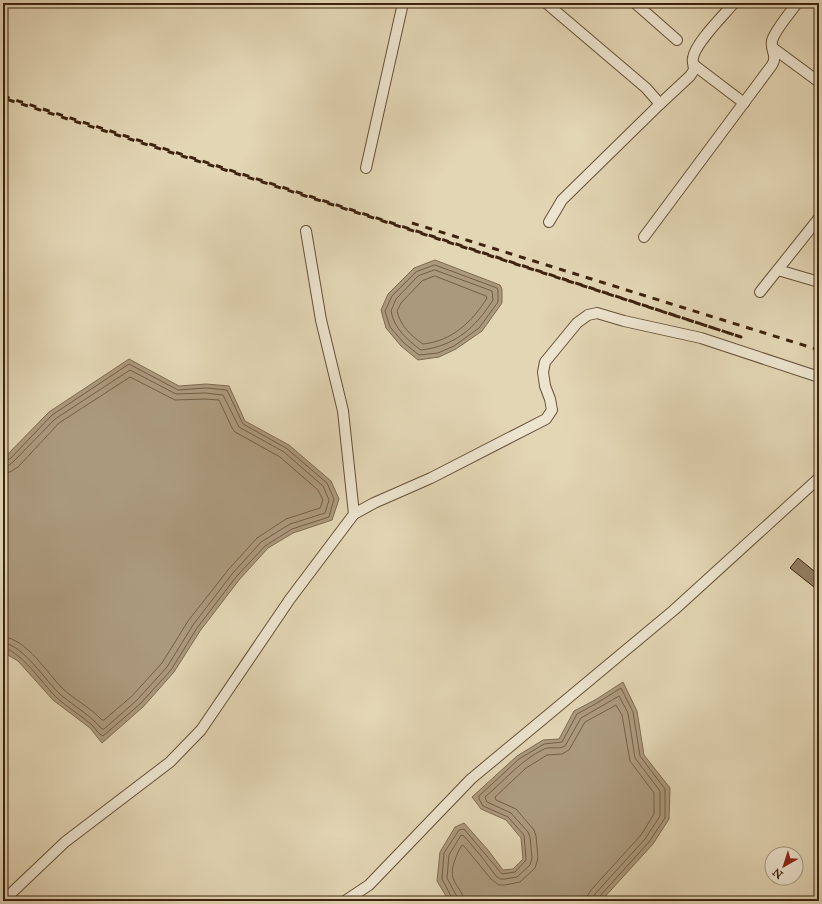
<svg xmlns="http://www.w3.org/2000/svg" width="822" height="904" font-family="'IM FELL Great Primer',serif">
	<style>
		.water { fill: #ab997c; stroke: #7f6a50 }
		.lines { fill: none; stroke-linecap: round; stroke-linejoin: round }
		.shore { stroke: #745e44; stroke-width: 1 }
		.building { fill: #938064; stroke: #3d230d }
		.minor-casing { stroke: #665037; stroke-width: 12 }
		.minor { stroke: #ede4cf; stroke-width: 10 }
		.rail { stroke: #3d230d; stroke-width: 3; stroke-dasharray: 7 7; stroke-linecap: butt }
	</style>
	<rect width="100%" height="100%" fill="#e3d6b5"/>
	<filter id="stains"><feTurbulence type="fractalNoise" baseFrequency=".005" numOctaves="4"/><feColorMatrix values="0 0 0 0 .2 0 0 0 0 .09 0 0 0 0 .02 0 0 0 .5 -.17"/></filter>
	<radialGradient id="worn" r=".72"><stop offset=".6" stop-color="#630" stop-opacity="0"/><stop offset="1" stop-color="#630" stop-opacity=".3"/></radialGradient>
	<g class="water">
		<polygon points="435,260 500,285 502,289 502,303 482,331 456,349 439,357 418,360 401,346 386,328 381,310 388,294 414,268"/>
		<polygon points="129,359 179,386 206,384 229,386 245,421 289,445 331,481 339,499 332,520 293,533 268,548 239,580 200,631 174,672 143,707 102,743 90,728 53,700 18,661 3,652 3,459 49,412"/>
		<polygon points="623,682 637,711 644,755 670,788 669,819 653,844 601,901 449,901 437,881 440,852 455,827 464,823 488,850 503,870 513,869 523,859 521,838 506,820 481,809 472,797 517,756 543,740 559,739 574,711 595,700"/>
	</g>
	<g class="lines">
		<g class="shore">
			<polygon points="435,265 497,288 498,290 498,302 479,328 454,346 438,353 419,355 404,343 390,327 385,311 392,296 416,272"/>
			<path d="M435,270L492,291L493,300C475,328 455,346 421,350C407,340 394,328 391,311L396,299L418,276Z"/>
			<path d="M435,276L486,296L487,298C472,322 452,341 423,344C411,336 400,325 397,311L401,303L422,281Z"/>
			<path d="M3,462L6,461L11,458L52,415L129,364L178,390L206,388L227,390L243,424L286,448L327,483L334,499L329,517L292,529L265,546L236,577L197,628L171,670L140,704L103,736C98,734 96,729 92,725C81,715 66,707 55,696C43,684 20,650 3,648"/>
			<path d="M3,467L8,466L14,461L55,419L130,370L176,394L205,393L223,395L239,427L284,452L323,486L329,500L325,513L290,524L261,542L232,574L193,625L167,667L137,700L104,729H102C90,715 74,706 61,695C46,682 23,644 3,643"/>
			<path d="M3,473L10,472L18,467L59,423L130,377L175,400L205,399L219,400L232,428L235,432L280,457L318,490L323,500L320,508L286,519L257,538L228,570L188,621L162,663L132,696L104,720H102C91,708 75,700 63,689C48,674 26,638 3,637"/>
			<polyline points="453,901 452,898 442,879 444,853 459,830 464,829 502,874 515,872 526,860 524,835 508,817 483,806 479,799 479,796 519,759 544,744 562,742 577,714 597,703 621,688 633,712 640,756 665,789 665,818 649,842 599,897 598,901"/>
			<path d="M458,901L456,895L447,878L449,855L461,835L464,836L481,856L496,876L500,879H505L517,877L530,865L532,858L530,837L528,832L511,813L487,802L485,797C504,781 521,760 544,749C550,746 558,750 565,746L581,718L619,696L628,713L635,758L660,791V816L645,839L595,894L593,901"/>
			<path d="M464,901C463,891 456,887 453,878C450,869 457,853 462,845L464,846L491,879L499,885H505L520,882L535,868L538,858L536,836L534,830L516,809L496,800L495,797L526,768L547,755L562,754L569,750L585,722L616,705L622,715L630,761L654,793V814L641,835L591,890L588,895L587,901"/>
		</g>
	</g>
	<polygon class="building" points="798,558 819,575 819,591 790,568"/>
	<g class="lines">
		<defs>
			<g id="minor">
				<polyline points="546,3 646,88 660,104"/>
				<polyline points="635,3 677,40"/>
				<polyline points="773,48 819,82"/>
				<polyline points="694,65 744,103"/>
				<polyline points="366,168 403,3"/>
				<path d="M549,222L562,200L660,104L690,76L694,70C694,66 692,61 693,58C695,43 724,15 734,3"/>
				<path d="M644,237L772,65C778,55 770,51 772,41C774,31 791,12 797,3"/>
				<polyline points="778,270 819,282"/>
				<polyline points="760,292 819,218"/>
				<polyline points="354,514 374,503 431,478 546,419 552,410 550,399 545,386 543,372 545,362 577,323 588,315 597,313 624,321 701,338 819,377"/>
				<polyline points="3,901 65,842 170,762 201,730 290,599 354,514 343,411 321,320 306,231"/>
				<polyline points="345,901 369,885 471,779 674,610 819,478"/>
			</g>
		</defs>
		<use href="#minor" class="minor-casing"/>
		<use href="#minor" class="minor"/>
		<g class="rail">
			<polyline points="3,96 741,337 3,98"/>
			<polyline points="412,223 819,350"/>
		</g>
	</g>
	<rect width="822" height="904" fill="none" stroke="#e3d6b5" stroke-width="16"/>
	<rect x="4" y="4" width="814" height="896" fill="none" stroke="#3d230d" stroke-width="2"/>
	<rect x="8" y="8" width="806" height="888" fill="none" stroke="#3d230d"/>
	<g transform="translate(784 866) rotate(219)"><circle r="19" fill="#ede4cf" stroke="#a79781"/>
	<path d="M0-3L7 15L0 10L-7 15Z" fill="#8f2418"/>
	<text y="-6" font-size="11" font-weight="bold" text-anchor="middle" fill="#3d230d">N</text>
	</g>
	<rect width="100%" height="100%" filter="url(#stains)"/>
	<rect width="100%" height="100%" fill="url(#worn)"/>
</svg>
